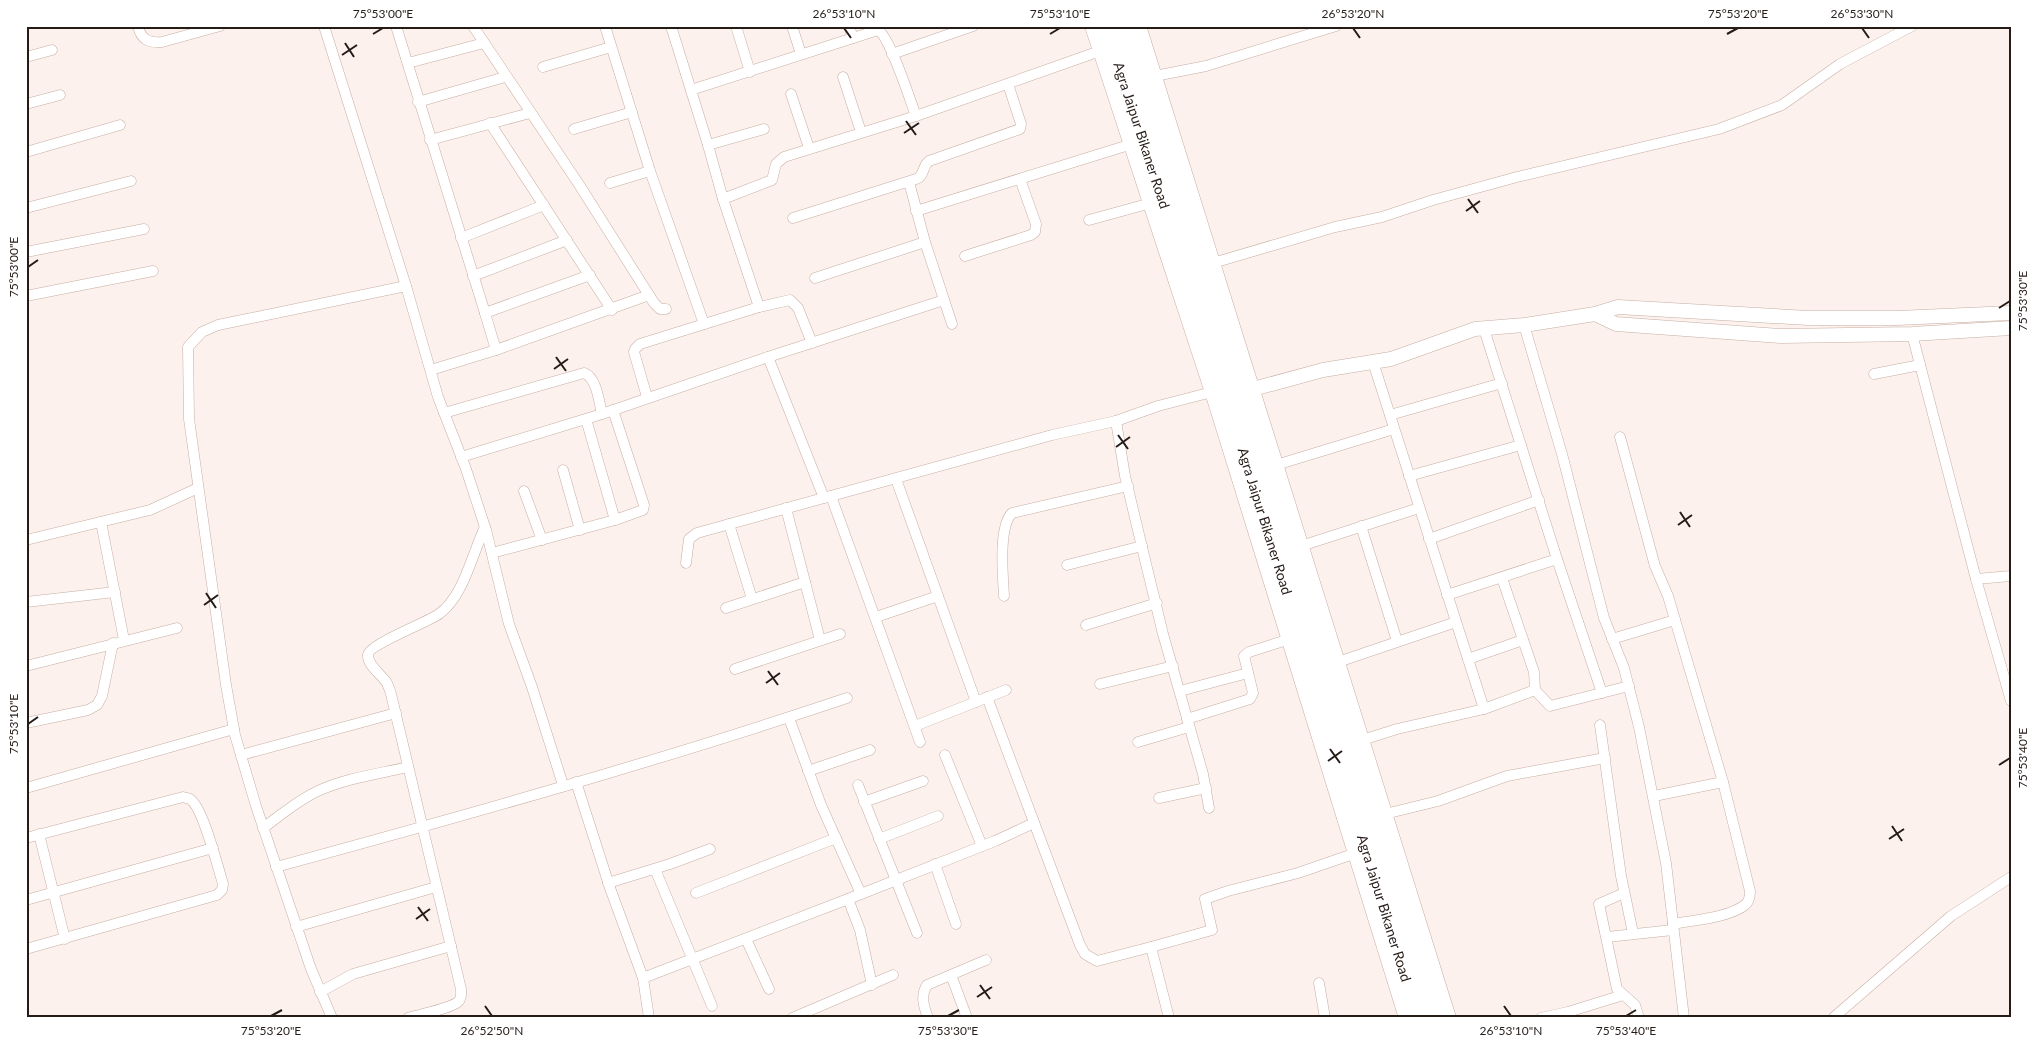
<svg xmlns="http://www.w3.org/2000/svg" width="2037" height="1044" font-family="Lato,sans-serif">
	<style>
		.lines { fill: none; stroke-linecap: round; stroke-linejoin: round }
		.street-casing { stroke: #c7aea3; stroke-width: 11 }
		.secondary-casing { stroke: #c7aea3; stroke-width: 15 }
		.highway-casing { stroke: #c7aea3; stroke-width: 20 }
		.street { stroke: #fff; stroke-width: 10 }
		.secondary { stroke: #fff; stroke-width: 14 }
		.highway { stroke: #fff; stroke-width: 19 }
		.ticks { fill: none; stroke: #251c18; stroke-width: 2 }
		.labels { text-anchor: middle; stroke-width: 4; stroke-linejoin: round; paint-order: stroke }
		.street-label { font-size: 14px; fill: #251c18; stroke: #fff }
		.neatline { fill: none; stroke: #251c18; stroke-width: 2 }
		.ticks-label { font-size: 12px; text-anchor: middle; fill: #251c18 }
	</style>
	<rect width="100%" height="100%" fill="#fcf1ed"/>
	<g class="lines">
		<defs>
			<g id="street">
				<path d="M138,26C141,40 149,43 162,42L220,26"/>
				<polyline points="324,26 406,286 438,397 466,469 486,530 509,624 532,687 563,785"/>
				<polyline points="396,26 485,313"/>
				<polyline points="473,26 580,186 654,303 660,309 666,309"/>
				<polyline points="605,26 650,171 704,324"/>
				<polyline points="671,26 708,145 723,199 759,307"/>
				<polyline points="736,26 750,72"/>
				<polyline points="792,26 801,54"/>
				<polyline points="849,26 853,38"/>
				<polyline points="892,54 973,26"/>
				<polyline points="26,57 52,50"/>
				<polyline points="408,63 484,43"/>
				<polyline points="543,67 611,47"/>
				<polyline points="1155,76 1206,66 1336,26"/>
				<polyline points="843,77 861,132"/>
				<path d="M691,90L878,30C890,37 910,100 916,116"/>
				<polyline points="791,94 809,148"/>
				<polyline points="418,102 505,77"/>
				<polyline points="26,104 60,95"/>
				<polyline points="490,123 612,310"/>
				<polyline points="574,129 632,112"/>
				<polyline points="430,140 530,113"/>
				<polyline points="708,145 764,129"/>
				<polyline points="26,152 120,125"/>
				<polyline points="909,182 925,242 952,324"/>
				<polyline points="610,183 650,171"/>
				<polyline points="723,199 772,180 776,164 784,157 916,116 1100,51"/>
				<polyline points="26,208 131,181"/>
				<polyline points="916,211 1132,144"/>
				<path d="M793,218L916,179C925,176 922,166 929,161L1020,129L1021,124L1008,84"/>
				<polyline points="1089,220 1151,203"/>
				<polyline points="461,238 544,205"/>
				<polyline points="26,252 144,229"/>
				<polyline points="965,256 1031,235 1035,232 1036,224 1020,179"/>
				<polyline points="1213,263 1335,227 1382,217 1433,200 1517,177 1719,129 1782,105 1840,64 1912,26"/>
				<polyline points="473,276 567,240"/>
				<polyline points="815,278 925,242"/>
				<polyline points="26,296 153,271"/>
				<polyline points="1524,325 1562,454 1604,618 1624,668 1639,727 1666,863 1684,1018"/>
				<polyline points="1484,329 1557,559 1602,693"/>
				<polyline points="1912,334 1976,579 2011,701"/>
				<polyline points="496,350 649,295"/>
				<polyline points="768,357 824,498"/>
				<polyline points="1373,362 1484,709"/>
				<polyline points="431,370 496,350 485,313 590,275"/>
				<polyline points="1874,374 1920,365"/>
				<polyline points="647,397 634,352 635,349 640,344 759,307 790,300 798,308 812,343"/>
				<path d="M444,413L584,373C597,378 599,402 602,414"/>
				<polyline points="1390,415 1502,383"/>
				<polyline points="586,419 615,520"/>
				<polyline points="1116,421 1125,476 1147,568 1163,634 1203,774 1209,808"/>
				<path d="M1620,437L1655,566L1668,596L1723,782L1750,891C1750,896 1749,902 1745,905C1728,918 1693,920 1673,924"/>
				<polyline points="461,457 602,414 768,357 944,300"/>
				<polyline points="1276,465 1394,429"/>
				<polyline points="563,470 580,530"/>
				<polyline points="1409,476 1521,445"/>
				<polyline points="896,479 976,702"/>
				<polyline points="524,491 542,540"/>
				<polyline points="831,496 920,742"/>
				<polyline points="786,508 820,640"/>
				<polyline points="101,522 124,640"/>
				<polyline points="729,524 752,599"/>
				<polyline points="1361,526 1397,641"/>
				<polyline points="1429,539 1539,500"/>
				<polyline points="26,540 150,510 198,488"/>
				<polyline points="1301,546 1419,508"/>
				<polyline points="492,553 615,520 643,510 644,505 613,410"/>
				<polyline points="686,563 689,539 697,533 1052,435 1116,421 1158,406 1212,392"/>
				<polyline points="1067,565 1142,546"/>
				<polyline points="1502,578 1534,672 1535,690"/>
				<polyline points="1976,579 2011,576"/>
				<polyline points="1447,595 1557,559"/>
				<path d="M1004,596C1003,577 998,527 1012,513L1128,486"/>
				<polyline points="26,602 115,592"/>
				<polyline points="726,608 805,582"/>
				<polyline points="876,617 938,596"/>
				<polyline points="1086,625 1157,603"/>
				<polyline points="1612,639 1675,620"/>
				<polyline points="1468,659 1523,640"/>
				<polyline points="1338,662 1456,622"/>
				<polyline points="26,666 177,628"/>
				<polyline points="735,669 840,634"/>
				<polyline points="1100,684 1173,666"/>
				<polyline points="1180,691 1248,673"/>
				<polyline points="987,697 1080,945 1085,954 1097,961 1151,947"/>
				<polyline points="789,718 821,805 861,894"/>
				<polyline points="1187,719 1250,699 1253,693 1244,656 1249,652 1290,639"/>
				<polyline points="26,723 88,710 97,705 102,696 113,643"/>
				<polyline points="1600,725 1621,876 1633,933"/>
				<polyline points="915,726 1006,690"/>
				<polyline points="1362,740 1397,729 1484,709 1535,690 1550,706 1629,686"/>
				<polyline points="1138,742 1189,727"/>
				<polyline points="241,755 396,713"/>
				<polyline points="945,755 982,846"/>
				<polyline points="808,771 870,750"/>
				<polyline points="576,782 610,888 643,978 649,1018"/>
				<polyline points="858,785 917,933"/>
				<polyline points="26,788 234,729"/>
				<polyline points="1654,796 1723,782"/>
				<polyline points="1159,798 1206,788"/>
				<polyline points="864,802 923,781"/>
				<polyline points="1385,814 1438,801 1507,776 1605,758"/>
				<path d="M263,828C281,815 298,800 318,791C346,778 378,774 408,767"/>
				<polyline points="39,834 65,939"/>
				<path d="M26,838L183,797C185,798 188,798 190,799C203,807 218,868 223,884L222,890L217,895L26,949"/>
				<polyline points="879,839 938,816"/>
				<polyline points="935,864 956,924"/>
				<path d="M276,867C467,815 659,761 847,698"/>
				<polyline points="655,869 712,1006"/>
				<polyline points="608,883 670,864 710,849"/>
				<polyline points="696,893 836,838"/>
				<polyline points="1624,893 1599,904 1617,989 1635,1005 1639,1018"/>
				<polyline points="848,899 860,930 872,985"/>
				<polyline points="26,900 213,848"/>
				<polyline points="296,927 436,887"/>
				<polyline points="1607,937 1673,930"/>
				<polyline points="746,939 769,989"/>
				<polyline points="951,975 967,1018"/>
				<polyline points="643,978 861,894 995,841 1034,823"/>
				<polyline points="1319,983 1325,1018"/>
				<polyline points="320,992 353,974 451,946"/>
				<polyline points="332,1018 311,969 256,806 235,735 226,685 189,419 188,347 202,332 218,325 406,286"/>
				<path d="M408,1018C419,1014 451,1009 459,1001C462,997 461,993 461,989L391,694C390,690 388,686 387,683C382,675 367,665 368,655C368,645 428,622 439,614C464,596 472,554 485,527"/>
				<polyline points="792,1018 893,975"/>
				<path d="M928,1018C924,1007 920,996 927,985L986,960"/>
				<polyline points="1169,1018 1151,947 1212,930 1205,899 1228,891 1298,873 1356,853"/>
				<polyline points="1541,1018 1568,1012 1623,995"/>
				<polyline points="1833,1018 1951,916 2011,877"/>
			</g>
			<g id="secondary">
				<polyline points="1092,26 1212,392 1406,1018"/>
				<polyline points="1139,26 1449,1018"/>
				<polyline points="1595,314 1616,324 1781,336 1912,334 2011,328"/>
				<polyline points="1253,389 1323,370 1391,359 1475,329 1524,325 1595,314 1618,307 1808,318 1897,318 2011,313"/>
			</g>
			<g id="highway">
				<path id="s1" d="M1106,26L1224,389L1418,1018"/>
				<polyline points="1123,26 1327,665 1435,1018"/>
			</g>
		</defs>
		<use href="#street" class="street-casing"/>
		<use href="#secondary" class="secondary-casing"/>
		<use href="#highway" class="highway-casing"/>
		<use href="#street" class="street"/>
		<use href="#secondary" class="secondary"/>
		<use href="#highway" class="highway"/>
	</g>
	<path class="ticks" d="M844,28L851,38M1353,28L1360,38M1862,28L1869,38M373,34L383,28M1050,34L1060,28M1727,34L1738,28M345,43L354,57M342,55L357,45M906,121L916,135M904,133L919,123M1468,199L1478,213M1466,211L1480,201M28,267L38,260M1999,308L2010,301M556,357L566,371M554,369L568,359M1118,435L1128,449M1116,447L1130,437M1680,512L1690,527M1678,525L1692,515M206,593L216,608M204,605L218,595M768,671L778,685M766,683L780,673M28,724L38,717M1330,749L1340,763M1328,761L1342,751M1999,765L2010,758M1892,826L1902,841M1889,839L1904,829M418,907L428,921M416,919L430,909M980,985L990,999M977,997L992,987M485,1006L492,1016M1504,1006L1511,1016M271,1016L282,1010M948,1016L959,1010M1626,1016L1636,1010"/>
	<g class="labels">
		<g class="street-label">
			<text dy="5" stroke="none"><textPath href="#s1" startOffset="115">Agra Jaipur Bikaner Road</textPath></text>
			<text dy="5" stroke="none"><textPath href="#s1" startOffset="520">Agra Jaipur Bikaner Road</textPath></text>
			<text dy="5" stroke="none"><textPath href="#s1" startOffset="925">Agra Jaipur Bikaner Road</textPath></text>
		</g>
	</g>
	<rect width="2037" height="1044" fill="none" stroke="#ffffff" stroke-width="55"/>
	<rect x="28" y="28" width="1982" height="988" class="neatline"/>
	<g class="ticks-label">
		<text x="383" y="18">75°53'00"E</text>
		<text x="844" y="18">26°53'10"N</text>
		<text x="1060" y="18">75°53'10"E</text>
		<text x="1353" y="18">26°53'20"N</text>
		<text x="1738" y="18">75°53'20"E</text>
		<text x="1862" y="18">26°53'30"N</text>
		<text transform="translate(14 267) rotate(-90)" y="4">75°53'00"E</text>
		<text transform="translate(2023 301) rotate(-90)" y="4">75°53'30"E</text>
		<text transform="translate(14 724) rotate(-90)" y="4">75°53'10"E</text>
		<text transform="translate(2023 758) rotate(-90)" y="4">75°53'40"E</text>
		<text x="271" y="1035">75°53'20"E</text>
		<text x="492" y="1035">26°52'50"N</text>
		<text x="948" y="1035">75°53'30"E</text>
		<text x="1511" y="1035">26°53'10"N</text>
		<text x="1626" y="1035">75°53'40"E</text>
	</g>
</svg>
